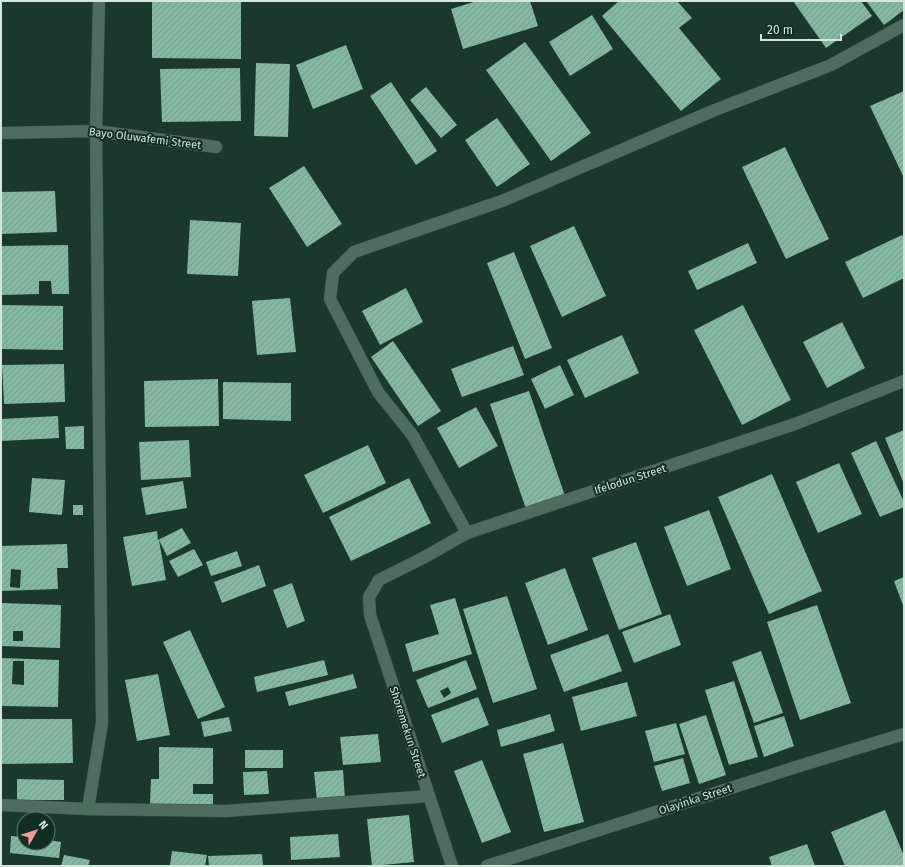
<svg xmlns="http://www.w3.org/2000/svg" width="905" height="867" font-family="'Fira Sans',sans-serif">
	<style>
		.building { fill: url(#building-hatch); fill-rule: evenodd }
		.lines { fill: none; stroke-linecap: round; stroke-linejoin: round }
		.street-casing { stroke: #38534a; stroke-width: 13 }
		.street { stroke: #4e6d60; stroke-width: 12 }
		.labels { text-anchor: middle; stroke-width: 4; stroke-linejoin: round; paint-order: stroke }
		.street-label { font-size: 11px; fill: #d5e6df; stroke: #102e23 }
	</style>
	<defs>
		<pattern id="building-hatch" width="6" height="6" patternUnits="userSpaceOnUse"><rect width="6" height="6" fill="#86b7a3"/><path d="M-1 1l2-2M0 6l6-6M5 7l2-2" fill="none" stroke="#749a8b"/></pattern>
	</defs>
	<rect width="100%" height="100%" fill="#1a382d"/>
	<g class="building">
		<polygon points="152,1 241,1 241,59 152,58"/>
		<polygon points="477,1 530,1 538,26 463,49 451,9"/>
		<polygon points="619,1 677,1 692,18 679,28 721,79 681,111 602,16"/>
		<polygon points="793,1 861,1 872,16 826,48"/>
		<polygon points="866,1 904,1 904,10 884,25"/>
		<polygon points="592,15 613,49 570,76 549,42"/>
		<polygon points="525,42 591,133 551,161 486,70"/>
		<polygon points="346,45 363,89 313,109 296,65"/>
		<polygon points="256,63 290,64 288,137 254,136"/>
		<polygon points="240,68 241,121 162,122 160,69"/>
		<polygon points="391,82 437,151 416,165 370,96"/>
		<polygon points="426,87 457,125 441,138 410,100"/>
		<polygon points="904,91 904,178 870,106"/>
		<polygon points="497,118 530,164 497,187 465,140"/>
		<polygon points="785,147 829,239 786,259 742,167"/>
		<polygon points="304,166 342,224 307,247 269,188"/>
		<polygon points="55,191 57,232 1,234 1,192"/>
		<polygon points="190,220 241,223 238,276 187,274"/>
		<polygon points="574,226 606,296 562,317 530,246"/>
		<polygon points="902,235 904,239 904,278 863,298 845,262"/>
		<polygon points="748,243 757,263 697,290 688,271"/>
		<polygon points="68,245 69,294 52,294 51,281 39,281 39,294 1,295 1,246"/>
		<polygon points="514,252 552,348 525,359 487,263"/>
		<polygon points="406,288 423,322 380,345 362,311"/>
		<polygon points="290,298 296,352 257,355 252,301"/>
		<polygon points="1,305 63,306 63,350 1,349"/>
		<polygon points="743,305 791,400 742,425 694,330"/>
		<polygon points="842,322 865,368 827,388 803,342"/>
		<polygon points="622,335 639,373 585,398 567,360"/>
		<polygon points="393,341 441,411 418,426 371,357"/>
		<polygon points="513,346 524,375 462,397 451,369"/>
		<polygon points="64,364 65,402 4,404 2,365"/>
		<polygon points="560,365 574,395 545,409 531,379"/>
		<polygon points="218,379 219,426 145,427 144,381"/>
		<polygon points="223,382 291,383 291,421 223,419"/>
		<polygon points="529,391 565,496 526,509 490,404"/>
		<polygon points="476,407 498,446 459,468 437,428"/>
		<polygon points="58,416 59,438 1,441 1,419"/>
		<polygon points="84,426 84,449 66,449 65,427"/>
		<polygon points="904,430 904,484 885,438"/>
		<polygon points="189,440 191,477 141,480 139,442"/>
		<polygon points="876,441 904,502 904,507 880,517 851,453"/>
		<polygon points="368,445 386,483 323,513 304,475"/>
		<polygon points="839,463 862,514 818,533 796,482"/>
		<polygon points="772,474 822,591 769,614 718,497"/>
		<polygon points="32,478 65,480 62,515 29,512"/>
		<polygon points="409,478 431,523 351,561 329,517"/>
		<polygon points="183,481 187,508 146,515 141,488"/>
		<rect x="73" y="505" width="10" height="10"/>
		<polygon points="709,510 731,569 687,586 664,527"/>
		<polygon points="182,528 191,543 167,556 159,540 166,580 132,586 123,537 157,531 158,540"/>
		<polygon points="636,542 662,614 619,630 592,558"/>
		<path d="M67,544L68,568H57L58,589L1,591V546ZM11,569L21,570L20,588L10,587Z"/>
		<polygon points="194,549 203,565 178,577 169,561"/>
		<polygon points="237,551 242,566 211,576 206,562"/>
		<polygon points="259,565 266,586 222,603 214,582"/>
		<polygon points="565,568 588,630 548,645 525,583"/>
		<polygon points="904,577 904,608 894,581"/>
		<polygon points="292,583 305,621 287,628 273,590"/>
		<polygon points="507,596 537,689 493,703 463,609"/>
		<polygon points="455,598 472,654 413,672 405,644 439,634 430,605"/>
		<path d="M1,603L61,605L60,648L1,646ZM13,631H23V641H13Z"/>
		<polygon points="817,605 851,703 800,720 767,622"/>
		<polygon points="670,614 681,645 634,663 622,632"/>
		<polygon points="190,630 225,707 198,719 163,642"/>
		<polygon points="608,634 622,671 564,692 550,655"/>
		<polygon points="761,651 783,713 754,723 732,662"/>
		<path d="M1,658L59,660L58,707L1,706ZM13,661H24V685L12,684Z"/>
		<polygon points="324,660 328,675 257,692 254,677"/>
		<path d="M466,660L477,689L428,708L416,680ZM448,687L451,693L444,698L440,691Z"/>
		<polygon points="158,674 170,735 137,741 125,680"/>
		<polygon points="353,674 357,688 289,706 285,692"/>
		<polygon points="734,681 758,757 729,765 705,690"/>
		<polygon points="627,682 637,716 581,731 572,697"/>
		<polygon points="478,697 489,725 442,743 431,715"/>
		<polygon points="550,714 555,731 501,747 497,730"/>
		<polygon points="706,715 726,775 699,784 679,724"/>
		<polygon points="784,716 794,746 764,757 754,726"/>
		<polygon points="229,717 232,731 204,737 201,722"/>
		<polygon points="1,719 72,719 73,763 1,764"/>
		<polygon points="676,723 685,754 654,762 645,731"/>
		<polygon points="378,734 381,762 343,765 340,737"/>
		<polygon points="563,743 584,822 544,832 523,754"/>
		<polygon points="159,747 213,748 213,784 193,784 193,794 213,794 213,805 150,804 151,779 159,779"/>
		<rect x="245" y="750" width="38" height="18"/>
		<polygon points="683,758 690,783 662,791 654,766"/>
		<polygon points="482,760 511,832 482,843 454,771"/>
		<polygon points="343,770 345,799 317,801 314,772"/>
		<polygon points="267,771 269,794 244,795 243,772"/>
		<polygon points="17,779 64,780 64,800 17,800"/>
		<polygon points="885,810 904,856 904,866 845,866 831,832"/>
		<polygon points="409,815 414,862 372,866 367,819"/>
		<polygon points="338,834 340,857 291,860 290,837"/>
		<polygon points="11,836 24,837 24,843 48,843 48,840 61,842 59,858 10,853"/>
		<polygon points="807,844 815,866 772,866 769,857"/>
		<polygon points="172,851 207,855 205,866 170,865"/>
		<polygon points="262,854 263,866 209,866 208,856"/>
		<polygon points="64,855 90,860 88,866 61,866"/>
	</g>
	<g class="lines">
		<defs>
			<g id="street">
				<polyline points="1,133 96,131 216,147"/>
				<polyline points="467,533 413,436 378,392 330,299 333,273 354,252 502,201 715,110 831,65 904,25"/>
				<polyline points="1,805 88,809 227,811 429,796"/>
				<polyline points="88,809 102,723 96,131 99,1"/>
				<polyline points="452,866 370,615 369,597 379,580 423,558 467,533 795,424 904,381"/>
				<polyline points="487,866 809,763 904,734"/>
			</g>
		</defs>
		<use href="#street" class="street-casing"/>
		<use href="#street" class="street"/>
	</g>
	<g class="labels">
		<g class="street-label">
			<text transform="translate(145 138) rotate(7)" y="4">Bayo Oluwafemi Street</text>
			<text transform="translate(630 479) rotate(-18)" y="4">Ifelodun Street</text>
			<text transform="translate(408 732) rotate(72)" y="4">Shoremekun Street</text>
			<text transform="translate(695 799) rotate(-18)" y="4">Olayinka Street</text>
		</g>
	</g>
	<rect width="905" height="867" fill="none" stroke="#d5e6df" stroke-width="4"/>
	<g transform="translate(36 831) rotate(51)"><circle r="19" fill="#102e23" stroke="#5f786e"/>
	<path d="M0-3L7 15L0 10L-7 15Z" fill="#f59b96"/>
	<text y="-6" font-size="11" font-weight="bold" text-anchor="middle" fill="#d5e6df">N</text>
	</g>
	<path d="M761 34v6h80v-6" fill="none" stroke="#d5e6df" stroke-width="2"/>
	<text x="767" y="34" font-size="12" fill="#d5e6df" stroke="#102e23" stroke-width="3" paint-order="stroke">20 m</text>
</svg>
